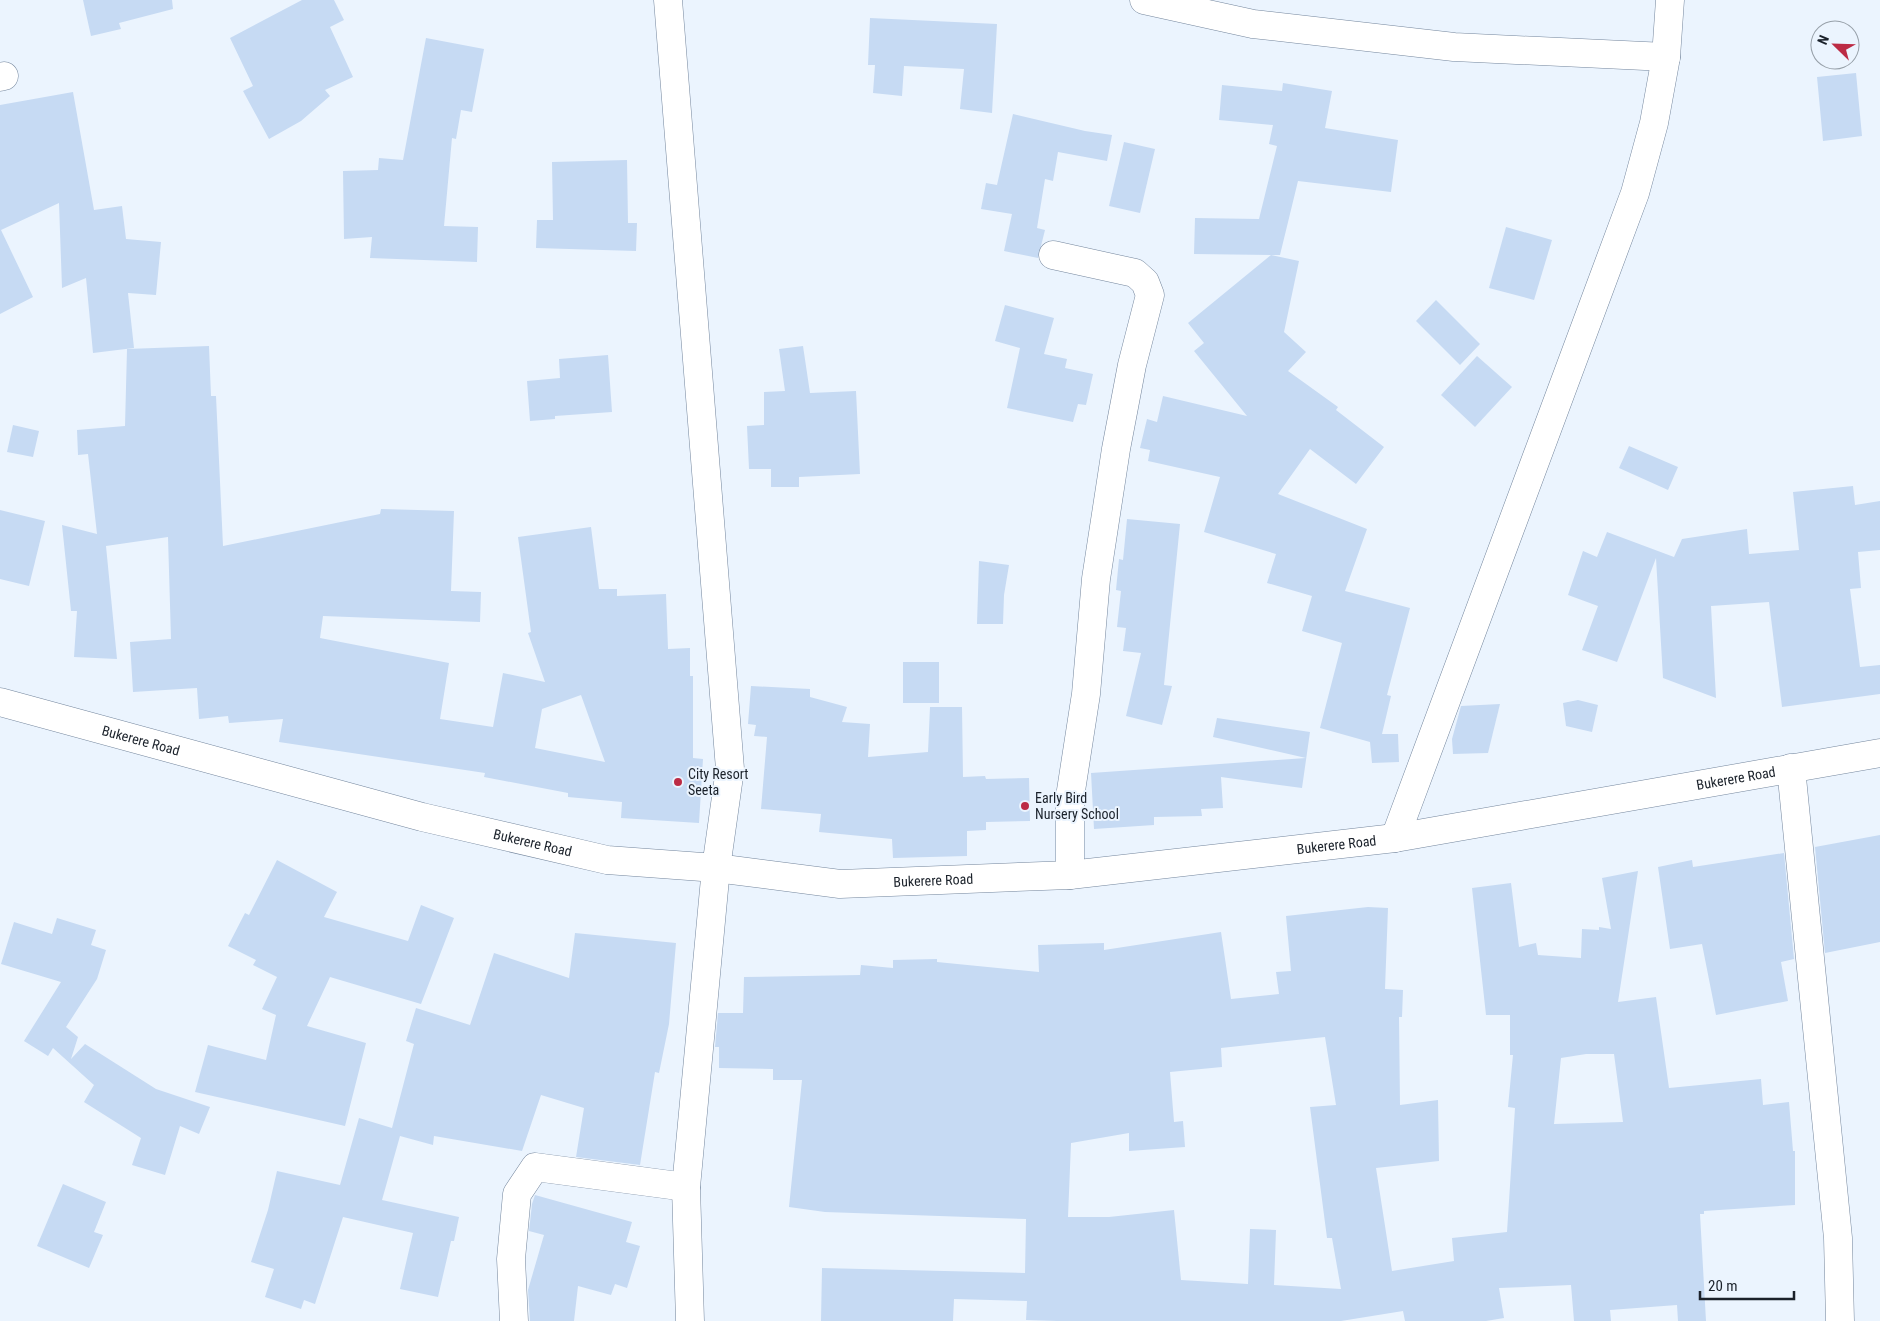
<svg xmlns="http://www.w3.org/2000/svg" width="1880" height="1321" font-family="'Roboto Condensed',sans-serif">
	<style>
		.building { fill: #c6daf3; fill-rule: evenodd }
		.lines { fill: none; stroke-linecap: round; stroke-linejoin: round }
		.street-casing { stroke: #74869d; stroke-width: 29 }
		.secondary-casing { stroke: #74869d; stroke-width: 29 }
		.street { stroke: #fff; stroke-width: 28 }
		.secondary { stroke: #fff; stroke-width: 28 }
		.poi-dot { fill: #bc2b45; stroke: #ebf4fe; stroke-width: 2 }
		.labels { text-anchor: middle; stroke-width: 4; stroke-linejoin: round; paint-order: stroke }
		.street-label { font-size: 14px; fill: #1a212a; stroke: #ebf4fe }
		.poi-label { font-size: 14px; fill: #1a212a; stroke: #ebf4fe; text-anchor: start }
	</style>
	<rect width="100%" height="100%" fill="#ebf4fe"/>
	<g class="building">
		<polygon points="83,0 172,0 173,9 119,23 121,29 91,36"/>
		<polygon points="302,0 334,0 344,20 330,27 353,77 325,90 330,96 301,121 269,139 243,91 253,86 230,38"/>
		<polygon points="870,18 997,24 992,113 960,109 964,69 904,66 902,96 873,93 875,65 868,65"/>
		<polygon points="426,38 484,49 472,112 461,110 456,139 452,138 444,226 478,227 477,262 370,258 372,237 344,239 343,171 378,170 379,158 403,160"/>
		<polygon points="1856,73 1862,136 1823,141 1817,77"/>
		<polygon points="1283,83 1332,91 1325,128 1398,140 1391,192 1298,181 1280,255 1271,255 1299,261 1284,332 1306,352 1288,371 1338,407 1336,410 1384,447 1356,484 1310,449 1278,494 1367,529 1345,591 1410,608 1387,695 1391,696 1382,734 1398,734 1399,762 1372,763 1370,742 1320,728 1342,643 1302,631 1312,596 1267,583 1276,554 1204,532 1220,477 1148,461 1150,450 1140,448 1147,419 1157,422 1163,396 1247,416 1194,351 1204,343 1188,323 1271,255 1194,254 1195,218 1259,219 1277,146 1269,144 1273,125 1219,120 1222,85 1282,91"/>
		<polygon points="73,92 94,210 122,206 126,239 161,242 156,295 128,293 134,348 93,353 86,278 62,288 59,203 1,230 33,297 0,314 0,105"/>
		<polygon points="1013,114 1085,131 1112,135 1107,161 1058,152 1053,181 1045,179 1037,228 1045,230 1038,258 1004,251 1012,214 981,209 986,183 997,185"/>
		<polygon points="1124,142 1155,149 1140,213 1109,206"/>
		<polygon points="627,160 628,223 637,223 636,251 536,248 537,220 553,220 552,162"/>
		<polygon points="1506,227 1552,240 1534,300 1489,288"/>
		<polygon points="1436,300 1480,344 1460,365 1416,321"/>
		<polygon points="1005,305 1054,318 1044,354 1067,359 1065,368 1093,374 1086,405 1078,404 1073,422 1007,408 1020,348 995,341"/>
		<path d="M209,346L211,396H216L223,546L380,514L381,509L454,511L451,591L481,592L480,622L323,616L320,638L449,663L440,719L493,727L503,673L545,682L528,633L531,632L518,537L591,527L599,589H617V596L666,594L668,649L690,648V676H693V758L703,759L699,823L621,818L622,802L568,797V793L484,777L485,773L279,742L283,719L229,723L228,716L199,719L197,688L133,692L130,642L171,639L168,537L106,546L117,659L74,657L77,611H71L62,525L97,534L88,454L78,455L77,430L125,426L127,349ZM581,695L605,762L535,748L542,709Z"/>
		<polygon points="803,346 810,393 856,391 860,474 799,477 799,487 771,487 771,469 749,469 747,426 764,425 764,392 785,391 779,349"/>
		<polygon points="608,355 612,412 555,416 555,419 530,421 527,381 560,378 559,359"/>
		<polygon points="1477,356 1512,387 1475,427 1441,395"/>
		<polygon points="13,425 39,431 33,457 7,452"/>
		<polygon points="1629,446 1678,467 1668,490 1619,468"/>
		<polygon points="1853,486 1855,505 1880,501 1880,550 1858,552 1861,588 1850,589 1860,667 1880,665 1880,694 1782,707 1769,602 1711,606 1716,698 1663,678 1656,558 1617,662 1582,650 1598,606 1568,595 1583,551 1597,557 1607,532 1674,557 1682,539 1747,529 1749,554 1799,550 1793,492"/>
		<polygon points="0,510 45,521 29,586 0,579"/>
		<polygon points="1127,519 1180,524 1164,685 1172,686 1162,725 1126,716 1141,653 1123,651 1126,628 1117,627 1121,591 1116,590 1119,559 1123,560"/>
		<polygon points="979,561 1009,565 1004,595 1003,624 977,624"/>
		<rect x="903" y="662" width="36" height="41"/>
		<polygon points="751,686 810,689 810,697 847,707 842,722 870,724 868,757 928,752 930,707 962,707 963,777 985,776 986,779 1029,778 1030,821 986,822 986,830 967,831 967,856 893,858 892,839 819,832 821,814 761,809 767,737 754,736 756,725 748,724"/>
		<polygon points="1578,700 1598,705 1592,732 1566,726 1563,703"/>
		<polygon points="1500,704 1488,753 1453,754 1452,739 1461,706"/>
		<polygon points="1217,718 1310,732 1302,788 1221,777 1223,808 1201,809 1202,816 1154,817 1154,825 1094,829 1091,773 1306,758 1213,737"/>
		<polygon points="1880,835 1880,942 1825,953 1815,847"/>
		<polygon points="1784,853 1794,959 1781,962 1788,1001 1716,1015 1702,944 1670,949 1658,867 1692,860 1693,867"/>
		<polygon points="277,860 337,892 324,917 408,941 421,905 454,918 421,1004 330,977 307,1026 366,1043 345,1126 195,1092 208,1045 266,1060 276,1015 262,1009 277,977 253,965 256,960 228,946 245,913 249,915"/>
		<path d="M1638,871L1618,1002L1656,997L1669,1088L1761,1079L1763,1105L1789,1102L1793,1151H1795V1205L1704,1211V1214H1700L1706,1321H1678L1677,1305L1610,1310L1611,1321H1574L1571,1285L1499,1288L1504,1318L1486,1321H1405L1403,1311L1341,1321H1057L1026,1320L1027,1301L954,1299L953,1321H821L822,1268L1025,1273L1026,1219L825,1212L789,1207L802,1080H773V1069L719,1068V1047H715L718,1013H743L744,977L860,975L861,965L893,968V960L937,959V962L1039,972L1038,945L1104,943V950L1221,932L1231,999L1279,994L1276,972L1291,971L1286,916L1368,907L1388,908L1385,989L1403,990L1402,1017H1399L1400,1105L1438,1100L1439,1161L1376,1168L1392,1271L1454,1261L1452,1238L1507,1232L1515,1108L1508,1107L1513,1055H1510V1015H1486L1472,888L1511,883L1519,947L1536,943L1538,955L1581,958L1582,929L1599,930V927L1611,929L1602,878ZM1325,1037L1336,1105L1310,1107L1327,1238H1332L1341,1289L1274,1285L1276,1230L1250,1229L1248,1284L1181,1280L1174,1210L1109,1217H1068L1071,1143L1129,1133V1151L1185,1147L1183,1121L1174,1122L1170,1072L1222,1067L1221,1048ZM1586,1054H1614L1623,1122L1554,1124L1561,1058Z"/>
		<polygon points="57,918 96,930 91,945 106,950 97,979 66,1027 78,1037 71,1059 85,1044 156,1089 210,1107 199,1134 180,1126 165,1175 132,1165 141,1138 84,1102 94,1085 53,1048 48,1056 24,1041 61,982 1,964 14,922 52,934"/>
		<polygon points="575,933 676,943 669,1024 659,1073 655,1072 640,1165 576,1157 584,1108 541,1095 522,1151 434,1136 433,1145 400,1136 382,1200 459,1217 454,1241 451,1241 438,1297 400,1289 413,1233 343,1217 315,1304 304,1300 301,1309 265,1297 274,1269 251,1262 268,1210 277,1171 340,1185 359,1118 392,1128 414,1044 406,1041 416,1008 470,1025 494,953 569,978"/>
		<polygon points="63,1184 106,1202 94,1232 103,1235 89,1268 37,1246"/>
		<polygon points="535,1195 632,1222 626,1242 640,1246 627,1288 615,1284 611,1295 578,1286 574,1321 530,1321 528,1290 544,1235 529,1231 532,1204"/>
	</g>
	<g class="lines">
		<defs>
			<g id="street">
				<polyline points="1144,0 1253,24 1454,47 1666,57"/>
				<polyline points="0,77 4,76"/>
				<polyline points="1053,255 1135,273 1145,282 1150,295 1132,365 1116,449 1096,579 1086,694 1070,797 1070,875"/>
				<polyline points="1791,768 1838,1238 1840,1321"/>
				<polyline points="1395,838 1635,193 1654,123 1666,57 1670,0"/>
				<polyline points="514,1321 511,1259 517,1194 535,1167 686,1187"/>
				<polyline points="690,1321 686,1187 716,868"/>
			</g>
			<g id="secondary">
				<polyline points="668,0 730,769 716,868"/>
				<path id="s1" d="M0,702L422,817L607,860L716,868L840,884L1070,875L1395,838L1880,753"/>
			</g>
		</defs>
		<use href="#street" class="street-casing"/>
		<use href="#secondary" class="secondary-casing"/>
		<use href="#street" class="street"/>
		<use href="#secondary" class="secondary"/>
	</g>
	<g class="poi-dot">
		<circle cx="678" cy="782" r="5"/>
		<circle cx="1025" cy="806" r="5"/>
	</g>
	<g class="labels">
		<g class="street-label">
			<text dy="5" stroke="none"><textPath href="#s1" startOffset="146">Bukerere Road</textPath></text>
			<text dy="5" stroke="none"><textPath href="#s1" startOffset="1765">Bukerere Road</textPath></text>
			<text dy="5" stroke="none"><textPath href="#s1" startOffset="551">Bukerere Road</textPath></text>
			<text dy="5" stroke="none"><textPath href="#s1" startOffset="1360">Bukerere Road</textPath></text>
			<text dy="5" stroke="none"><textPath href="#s1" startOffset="955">Bukerere Road</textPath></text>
		</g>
		<g class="poi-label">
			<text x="688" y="779">City Resort<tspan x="688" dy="16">Seeta</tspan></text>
			<text x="1035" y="803">Early Bird<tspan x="1035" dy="16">Nursery School</tspan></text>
		</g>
	</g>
	<g transform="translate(1835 45) rotate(293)"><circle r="24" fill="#ebf4fe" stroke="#97a0a9"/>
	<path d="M0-4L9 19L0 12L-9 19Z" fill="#bc2b45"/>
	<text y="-8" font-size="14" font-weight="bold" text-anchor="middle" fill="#1a212a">N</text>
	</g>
	<path d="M1700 1291v8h94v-8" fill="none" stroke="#1a212a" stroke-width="2.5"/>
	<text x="1708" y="1291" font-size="15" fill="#1a212a" stroke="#ebf4fe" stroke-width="4" paint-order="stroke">20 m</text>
</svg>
